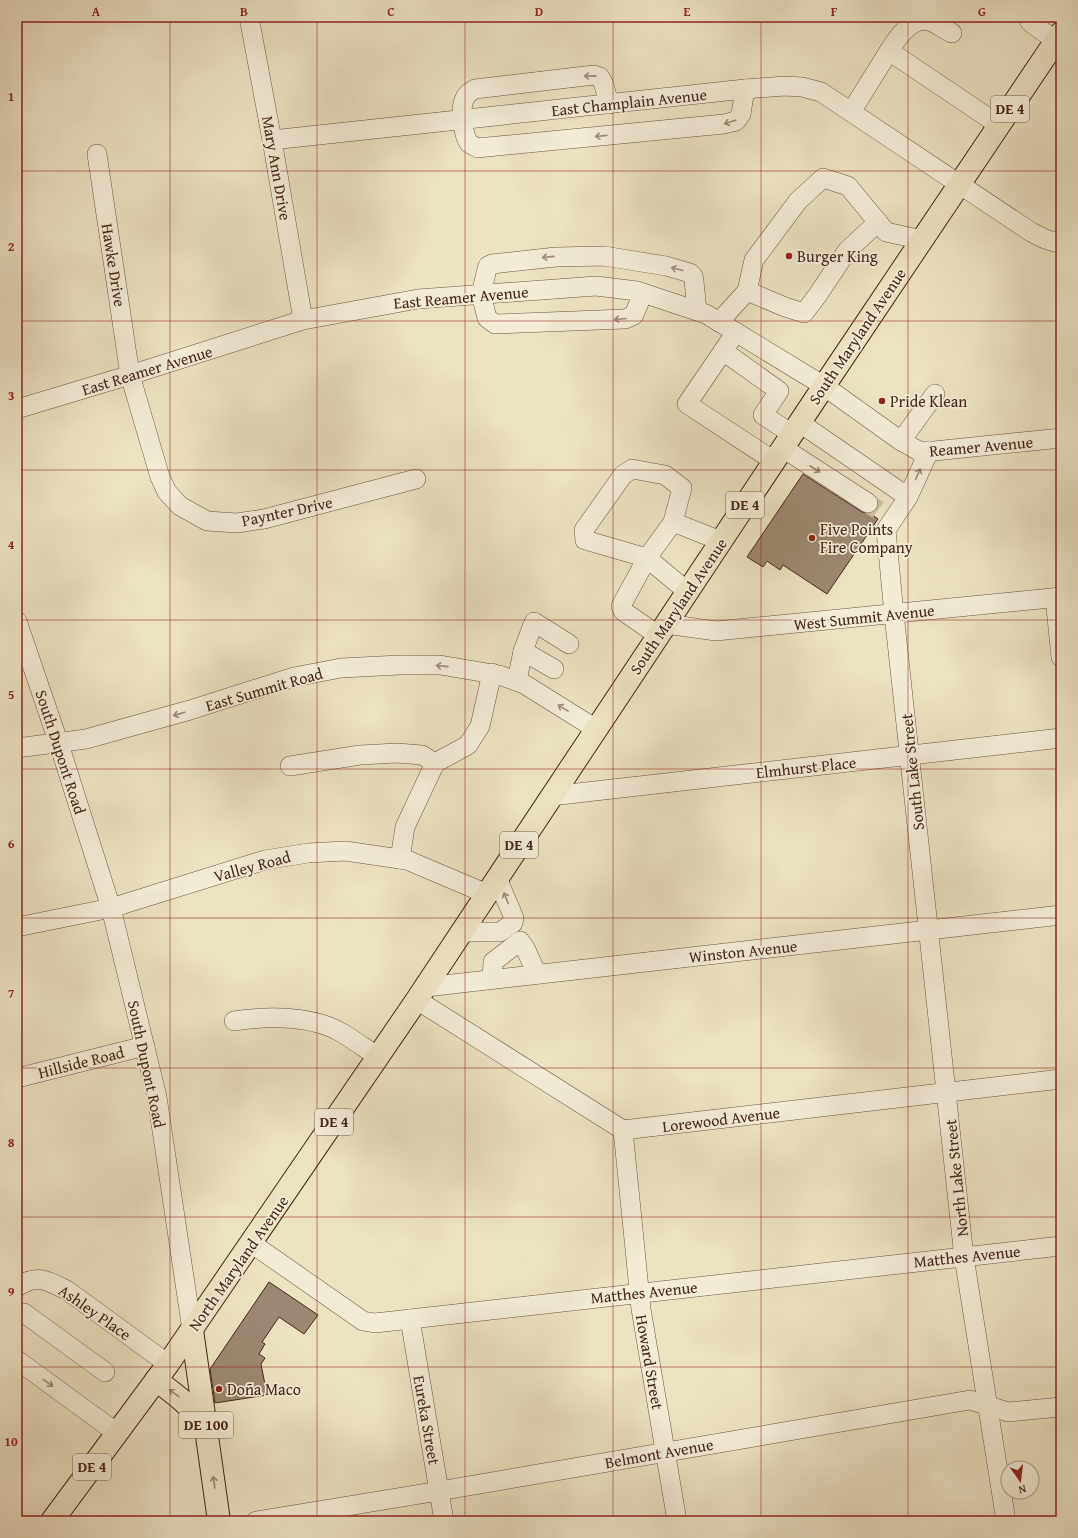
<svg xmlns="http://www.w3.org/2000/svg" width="1078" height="1538" font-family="'Gentium Book Plus',serif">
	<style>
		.building { fill: #9b8872; stroke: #45271b }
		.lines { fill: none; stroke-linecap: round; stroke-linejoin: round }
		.minor-tunnel { stroke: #cabda1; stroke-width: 19; stroke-dasharray: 19 10; stroke-linecap: butt }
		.minor-casing { stroke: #6e5645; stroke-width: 20 }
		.major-casing { stroke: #45271b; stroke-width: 24 }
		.minor { stroke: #f2ecd7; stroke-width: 19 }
		.major { stroke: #ebe2c2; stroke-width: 22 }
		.oneway { stroke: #9c8a79 }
		.oneway2 { stroke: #98846e }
		.grid { fill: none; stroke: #8f2418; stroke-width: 1; stroke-opacity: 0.55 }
		.poi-dot { fill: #8f2418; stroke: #f2ecd7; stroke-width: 1.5 }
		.labels { text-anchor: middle; stroke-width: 3.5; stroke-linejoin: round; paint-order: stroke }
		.shield { fill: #f2ecd7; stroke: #796253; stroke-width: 1 }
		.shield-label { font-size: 15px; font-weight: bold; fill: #45271b }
		.street-label { font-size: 16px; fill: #45271b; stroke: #f2ecd7 }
		.poi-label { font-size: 16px; fill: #45271b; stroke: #f2ecd7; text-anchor: start }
		.neatline { fill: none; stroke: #8f2418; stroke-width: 1.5 }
		.grid-label { font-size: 13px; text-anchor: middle; font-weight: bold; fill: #8f2418 }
	</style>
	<rect width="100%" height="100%" fill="#ebe2c2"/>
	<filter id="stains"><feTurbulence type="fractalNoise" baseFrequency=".005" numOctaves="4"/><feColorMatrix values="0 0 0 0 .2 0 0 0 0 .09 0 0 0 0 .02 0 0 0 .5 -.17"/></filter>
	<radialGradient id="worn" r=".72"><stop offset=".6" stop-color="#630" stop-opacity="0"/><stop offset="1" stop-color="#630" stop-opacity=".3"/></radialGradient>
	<g class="building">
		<polygon points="803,474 862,512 870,513 878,519 827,594 783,565 780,570 767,561 763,567 747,557"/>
		<polygon points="269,1282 318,1315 304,1334 279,1317 262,1342 265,1344 259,1354 265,1358 261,1364 267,1395 215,1403 210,1369"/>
	</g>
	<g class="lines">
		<polyline class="minor-tunnel" points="868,503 878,510"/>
		<defs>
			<g id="minor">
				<polyline points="249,17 272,140 303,320"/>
				<polyline points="1033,17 1030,22 1056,41"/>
				<path d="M889,51C897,38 912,16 930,21C937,24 945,30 952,33"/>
				<path d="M609,104L604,85L600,77L594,75L475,89C470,92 466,94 464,100C460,109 463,135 469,143C471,145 475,146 477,148L724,124L736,121L741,114L745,89"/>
				<polyline points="851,112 889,51 999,125"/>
				<polyline points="272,140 745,89 785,86 802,87 821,92 1031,232 1045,239 1061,244"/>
				<polyline points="97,154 130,375 160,477 167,492 180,506 207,521 237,523 264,519 416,479"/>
				<polyline points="747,291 785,307 804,313 817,296 847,251 878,222"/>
				<polyline points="643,293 634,315 625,319 495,324 487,318 481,294 487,269 488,266 492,264 556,257 604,256 666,266 690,273 693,276 694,281 697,311"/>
				<polyline points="719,322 747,291 754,260 798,201 823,178 848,186 886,232 922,240"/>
				<polyline points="736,332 687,404 774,461"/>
				<polyline points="723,351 779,391 763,415 792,434"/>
				<polyline points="17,409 130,375 303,320 418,299 596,286 637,291 706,314 824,386 901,441 919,451 934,451 1061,438"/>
				<polyline points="800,423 908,497"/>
				<polyline points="901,441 935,394"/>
				<polyline points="783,448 868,503"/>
				<polyline points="929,451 908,497 886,530 894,614 964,1257 1006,1521"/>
				<polyline points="688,592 647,558 673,522 721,541"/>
				<polyline points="1055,598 1061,657"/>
				<polyline points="17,621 59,744 111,908 157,1097 192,1330"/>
				<polyline points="666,624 716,631 1061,597"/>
				<polyline points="659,636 623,611 621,606 647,558 585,540 584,530 623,475 632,469 665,475 682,488 673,522"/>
				<polyline points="523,651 554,669"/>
				<polyline points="517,681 523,651 534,622 569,644"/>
				<polyline points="17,748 86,739 190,710 294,677 341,668 400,665 440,665 499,675 524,684 596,729"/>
				<polyline points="290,766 360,755 397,753 422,755 435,763"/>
				<polyline points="551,796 1061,738"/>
				<polyline points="400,859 405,827 435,763 468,745 480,726 492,673"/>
				<polyline points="17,927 111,908 265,860 308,853 345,851 407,860 487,894"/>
				<polyline points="462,932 500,932 513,923 514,918 497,878"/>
				<polyline points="492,979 493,962 520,941 525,948 537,974"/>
				<polyline points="426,987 1061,915"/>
				<polyline points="417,1000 623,1130 1061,1079"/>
				<path d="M234,1021C267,1016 312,1015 342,1033C354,1040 366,1049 378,1057"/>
				<polyline points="17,1078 145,1046"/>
				<polyline points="623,1130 641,1309 677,1521"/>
				<polyline points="251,1243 363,1321 375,1323 1061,1246"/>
				<path d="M17,1287C37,1273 49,1281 68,1291L168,1364"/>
				<polyline points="24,1313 105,1372"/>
				<polyline points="410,1319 444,1521"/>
				<polyline points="17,1360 117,1433"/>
				<polyline points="256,1521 439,1491 970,1400 1008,1412 1061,1407"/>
			</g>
			<g id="major">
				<polyline points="192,1330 219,1521"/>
				<path d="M156,1380C176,1395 192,1406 205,1428"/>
				<polyline points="52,1521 168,1364 416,1001 824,386 1061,33"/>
			</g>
		</defs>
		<use href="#minor" class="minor-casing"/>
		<use href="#major" class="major-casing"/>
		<use href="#minor" class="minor"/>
		<use href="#major" class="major"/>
	</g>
	<defs><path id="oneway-shaft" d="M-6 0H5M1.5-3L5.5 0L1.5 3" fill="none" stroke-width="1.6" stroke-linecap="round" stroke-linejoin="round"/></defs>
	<g class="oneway">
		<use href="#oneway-shaft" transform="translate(590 76) rotate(179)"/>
		<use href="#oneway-shaft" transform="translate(730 122) rotate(162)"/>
		<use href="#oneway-shaft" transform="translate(601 136) rotate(174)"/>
		<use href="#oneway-shaft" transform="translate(548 257) rotate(174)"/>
		<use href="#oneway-shaft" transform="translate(677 269) rotate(-165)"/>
		<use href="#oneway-shaft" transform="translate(620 319) rotate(175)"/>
		<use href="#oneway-shaft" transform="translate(815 469) rotate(33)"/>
		<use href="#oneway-shaft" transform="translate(918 474) rotate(-66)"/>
		<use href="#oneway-shaft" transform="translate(442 666) rotate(-174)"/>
		<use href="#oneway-shaft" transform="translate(563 708) rotate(-148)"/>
		<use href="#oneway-shaft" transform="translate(179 714) rotate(164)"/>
		<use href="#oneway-shaft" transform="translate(506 898) rotate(-112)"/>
		<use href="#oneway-shaft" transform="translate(48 1383) rotate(36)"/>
	</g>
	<g class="oneway2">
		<use href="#oneway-shaft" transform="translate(174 1393) rotate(-144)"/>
		<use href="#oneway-shaft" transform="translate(214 1482) rotate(-98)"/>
	</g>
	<path class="grid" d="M170,17V1521M317,17V1521M465,17V1521M613,17V1521M761,17V1521M908,17V1521M17,171H1061M17,321H1061M17,470H1061M17,620H1061M17,769H1061M17,918H1061M17,1068H1061M17,1217H1061M17,1367H1061"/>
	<g class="poi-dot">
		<circle cx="789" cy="256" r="4"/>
		<circle cx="882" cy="401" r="4"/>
		<circle cx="812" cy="538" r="4"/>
		<circle cx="219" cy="1389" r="4"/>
	</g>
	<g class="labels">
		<g class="shield">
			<rect x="991" y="96" width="38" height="26" rx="3"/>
			<rect x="726" y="492" width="38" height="26" rx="3"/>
			<rect x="500" y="832" width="38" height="26" rx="3"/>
			<rect x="315" y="1109" width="38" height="26" rx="3"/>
			<rect x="179" y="1412" width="54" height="26" rx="3"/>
			<rect x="73" y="1454" width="38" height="26" rx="3"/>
		</g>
		<g class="shield-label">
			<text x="1010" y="114">DE 4</text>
			<text x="745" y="510">DE 4</text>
			<text x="519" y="850">DE 4</text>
			<text x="334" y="1127">DE 4</text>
			<text x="206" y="1430">DE 100</text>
			<text x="92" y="1472">DE 4</text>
		</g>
		<g class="street-label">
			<text transform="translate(629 102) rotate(-6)" y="6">East Champlain Avenue</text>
			<text transform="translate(277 168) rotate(80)" y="6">Mary Ann Drive</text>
			<text transform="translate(114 265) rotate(81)" y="6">Hawke Drive</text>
			<text transform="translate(461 297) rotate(-5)" y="6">East Reamer Avenue</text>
			<text transform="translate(857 336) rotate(-56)" y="6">South Maryland Avenue</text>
			<text transform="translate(147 370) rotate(-17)" y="6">East Reamer Avenue</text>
			<text transform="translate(981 446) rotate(-5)" y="6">Reamer Avenue</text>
			<text transform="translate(287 511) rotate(-12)" y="6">Paynter Drive</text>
			<text transform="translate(678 606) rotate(-56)" y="6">South Maryland Avenue</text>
			<text transform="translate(864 617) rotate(-6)" y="6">West Summit Avenue</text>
			<text transform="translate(264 689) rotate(-16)" y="6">East Summit Road</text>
			<text transform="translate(61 752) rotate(72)" y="6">South Dupont Road</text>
			<text transform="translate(806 767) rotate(-6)" y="6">Elmhurst Place</text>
			<text transform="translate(912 772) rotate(-96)" y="6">South Lake Street</text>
			<text transform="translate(252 866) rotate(-15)" y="6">Valley Road</text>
			<text transform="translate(743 951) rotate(-6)" y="6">Winston Avenue</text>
			<text transform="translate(81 1062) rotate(-14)" y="6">Hillside Road</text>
			<text transform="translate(147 1064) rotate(78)" y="6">South Dupont Road</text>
			<text transform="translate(721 1119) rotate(-7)" y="6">Lorewood Avenue</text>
			<text transform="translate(956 1178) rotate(-96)" y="6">North Lake Street</text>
			<text transform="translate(967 1256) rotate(-6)" y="6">Matthes Avenue</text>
			<text transform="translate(238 1263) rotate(-55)" y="6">North Maryland Avenue</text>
			<text transform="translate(644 1292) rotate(-6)" y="6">Matthes Avenue</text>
			<text transform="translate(95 1312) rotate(35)" y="6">Ashley Place</text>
			<text transform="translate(650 1362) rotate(80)" y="6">Howard Street</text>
			<text transform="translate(427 1420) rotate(80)" y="6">Eureka Street</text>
			<text transform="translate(659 1453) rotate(-10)" y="6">Belmont Avenue</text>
		</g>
		<g class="poi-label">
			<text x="797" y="262">Burger King</text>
			<text x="890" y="407">Pride Klean</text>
			<text x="820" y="535">Five Points<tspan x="820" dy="18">Fire Company</tspan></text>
			<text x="227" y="1395">Doña Maco</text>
		</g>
	</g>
	<rect width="1078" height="1538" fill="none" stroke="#ebe2c2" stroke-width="44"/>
	<g transform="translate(1020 1480) rotate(166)"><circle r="19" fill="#f2ecd7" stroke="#ad9d8c"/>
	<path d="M0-3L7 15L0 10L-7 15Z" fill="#8f2418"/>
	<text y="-6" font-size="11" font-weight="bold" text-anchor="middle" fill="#45271b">N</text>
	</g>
	<rect x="22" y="22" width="1034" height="1494" class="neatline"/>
	<g class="grid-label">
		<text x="96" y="16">A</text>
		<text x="244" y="16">B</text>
		<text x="391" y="16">C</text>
		<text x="539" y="16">D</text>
		<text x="687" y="16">E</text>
		<text x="834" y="16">F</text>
		<text x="982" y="16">G</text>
		<text x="11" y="101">1</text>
		<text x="11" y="251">2</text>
		<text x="11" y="400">3</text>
		<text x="11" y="549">4</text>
		<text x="11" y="699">5</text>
		<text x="11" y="848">6</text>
		<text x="11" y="998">7</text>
		<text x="11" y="1147">8</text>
		<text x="11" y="1296">9</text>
		<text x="11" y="1446">10</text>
	</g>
	<rect width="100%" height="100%" filter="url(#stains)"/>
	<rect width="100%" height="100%" fill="url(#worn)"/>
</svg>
